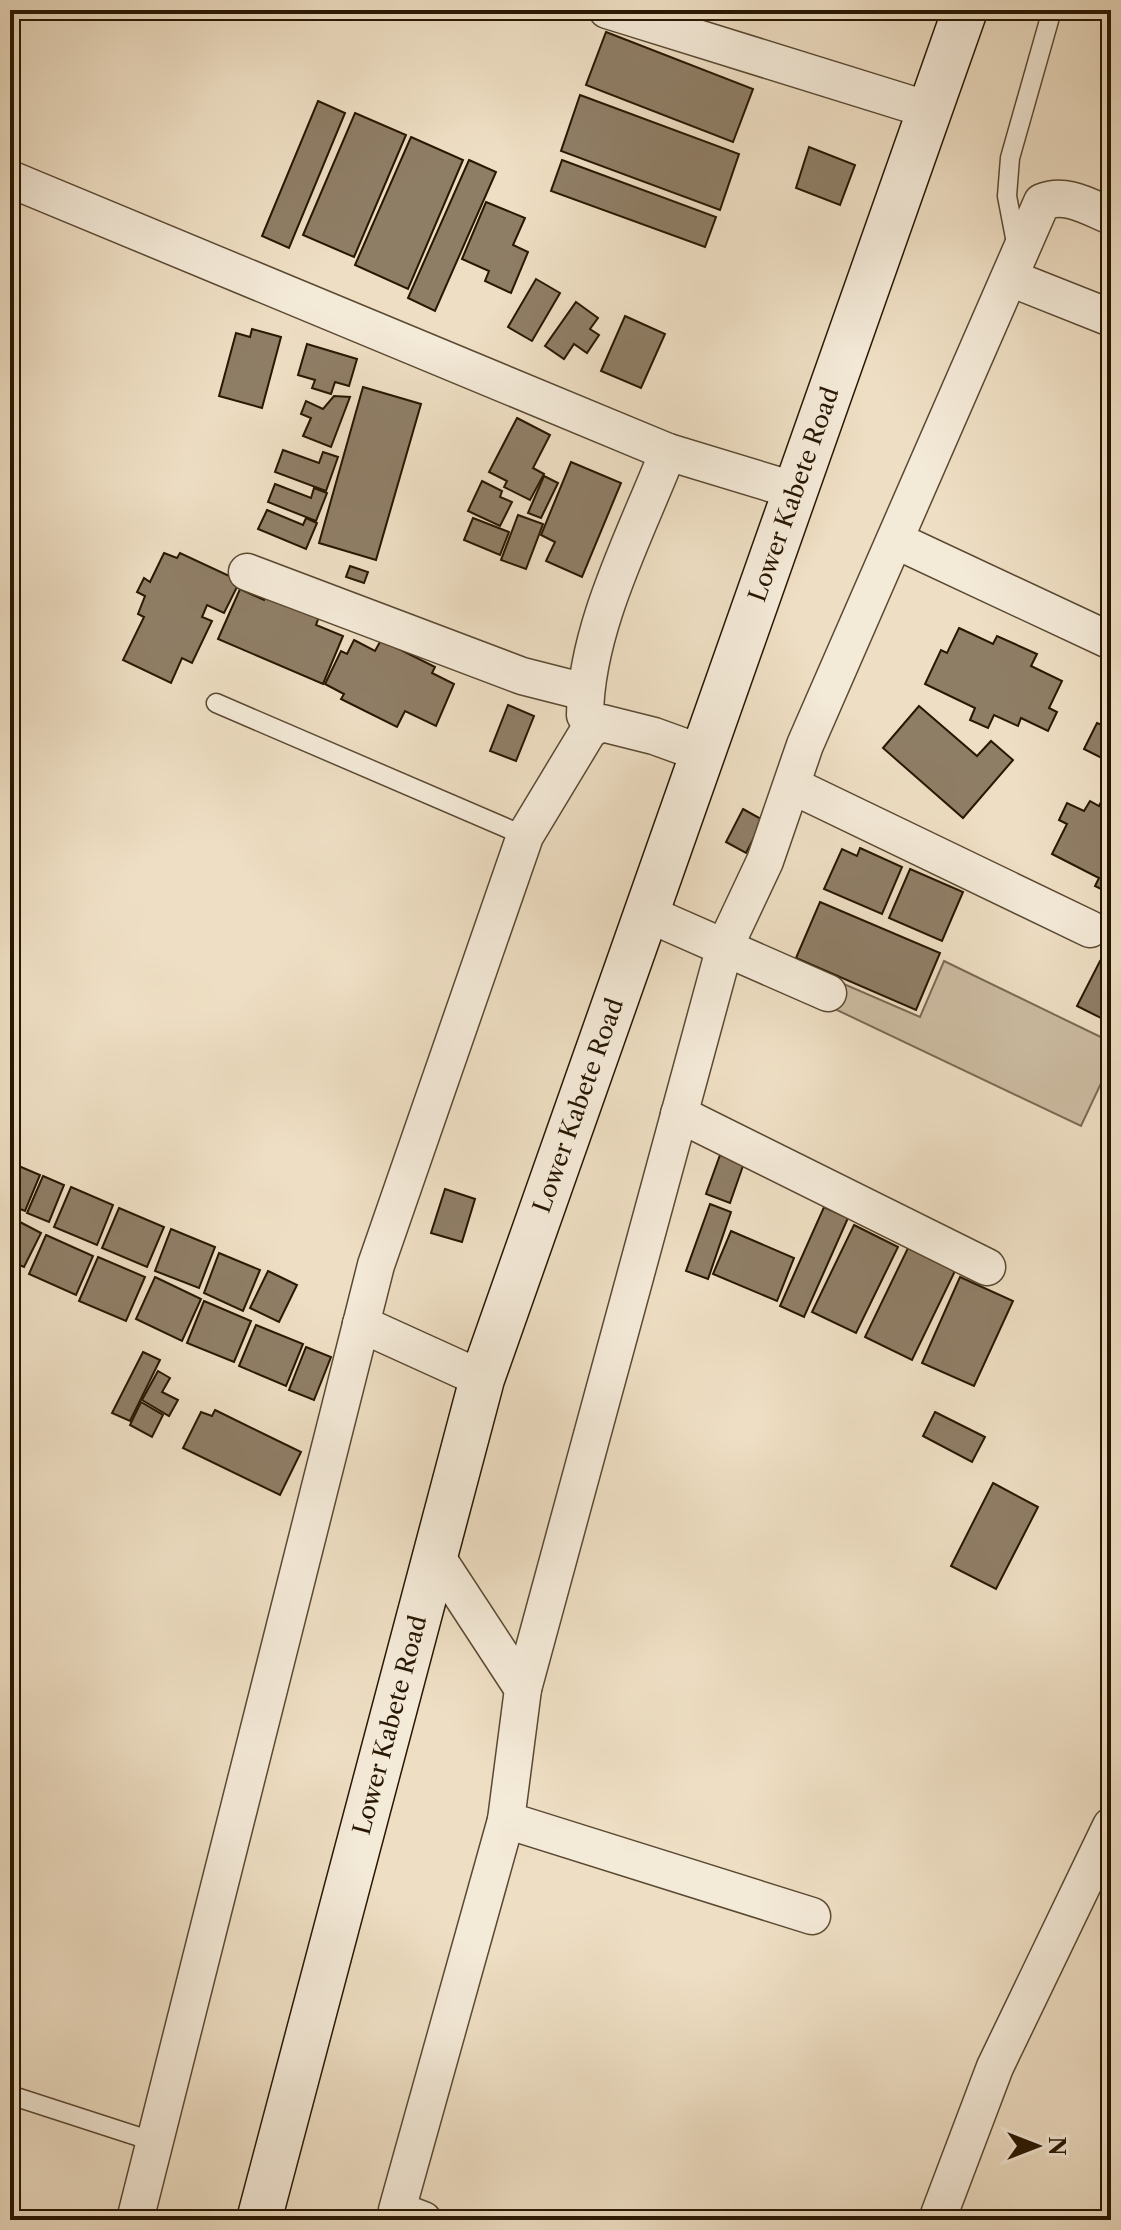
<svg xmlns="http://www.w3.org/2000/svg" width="1121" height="2230" font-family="'Libre Caslon Text',serif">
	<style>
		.green { fill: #ccbca2; stroke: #7a6a52; stroke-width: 2 }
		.building { fill: #8f7e66; stroke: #281702; stroke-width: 2 }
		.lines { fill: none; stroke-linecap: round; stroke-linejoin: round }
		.service-casing { stroke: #5a4932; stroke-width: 21 }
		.minor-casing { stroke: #5a4932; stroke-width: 39 }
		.secondary-casing { stroke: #281702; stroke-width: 47 }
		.service { stroke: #f4ead8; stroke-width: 18 }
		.minor { stroke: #f4ead8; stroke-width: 36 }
		.secondary { stroke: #f4ead8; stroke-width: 44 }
		.labels { text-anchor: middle; stroke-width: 7; stroke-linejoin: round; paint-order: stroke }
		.street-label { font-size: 24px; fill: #281702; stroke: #f4ead8 }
	</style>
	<rect width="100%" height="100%" fill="#eedec3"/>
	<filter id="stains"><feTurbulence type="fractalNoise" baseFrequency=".0025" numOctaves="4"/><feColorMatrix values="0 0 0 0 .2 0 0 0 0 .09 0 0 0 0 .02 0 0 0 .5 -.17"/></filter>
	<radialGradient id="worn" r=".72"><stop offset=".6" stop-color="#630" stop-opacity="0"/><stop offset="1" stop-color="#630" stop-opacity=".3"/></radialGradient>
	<polygon class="green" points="944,961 1111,1042 1111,1062 1081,1126 797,991 807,968 920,1017"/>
	<g class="building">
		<polygon points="606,32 753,89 733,142 586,85"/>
		<polygon points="580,95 739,154 720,210 561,151"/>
		<polygon points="318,101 345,113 289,248 262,236"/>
		<polygon points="355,113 406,135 354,257 303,235"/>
		<polygon points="411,137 463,160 408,289 355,265"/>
		<polygon points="809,147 855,165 840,205 796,188"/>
		<polygon points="469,160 496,172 435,311 408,298"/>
		<polygon points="562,160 716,217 705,247 551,191"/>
		<polygon points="486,202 525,218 513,245 528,252 511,293 485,281 489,271 462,259"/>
		<polygon points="536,279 560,293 532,341 508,327"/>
		<polygon points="576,302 598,318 590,329 599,335 587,353 574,344 564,359 545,346"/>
		<polygon points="625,316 665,334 641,388 601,371"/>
		<polygon points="252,329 281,337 262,408 219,396 236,333 250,337"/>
		<polygon points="307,344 357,359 349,386 335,382 331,394 312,388 315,380 298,375"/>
		<polygon points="363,387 421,404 376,560 319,543"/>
		<polygon points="334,396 350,397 331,447 303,436 311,418 301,414 306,401 323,409"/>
		<polygon points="517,418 550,435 533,468 544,474 530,500 504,487 507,481 489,472"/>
		<polygon points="283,450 319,463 323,452 338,457 326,491 275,472"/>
		<polygon points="571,462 621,483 582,577 546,561 555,542 541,535"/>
		<polygon points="544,476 558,483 541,518 528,513"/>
		<polygon points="482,481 502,491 500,497 512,502 500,526 468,511"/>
		<polygon points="275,484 311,498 314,488 327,493 316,521 268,502"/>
		<polygon points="267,510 303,525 306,518 317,523 306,549 258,529"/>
		<polygon points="518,515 543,524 526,569 501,560"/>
		<polygon points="473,518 509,532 500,555 464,540"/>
		<polygon points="164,553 177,558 180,553 240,581 224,613 207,605 202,617 212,621 192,663 182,658 171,683 123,660 144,617 138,614 145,596 137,592 144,578 150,582"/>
		<polygon points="350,566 368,572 364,583 346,577"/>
		<polygon points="240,589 264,600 268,591 320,614 316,625 343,636 323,684 218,639"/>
		<polygon points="959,628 993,644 997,636 1037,654 1031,666 1062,681 1049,708 1057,712 1048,731 1021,718 1018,726 994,715 988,728 970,720 975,708 925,684 941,650 947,653"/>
		<polygon points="354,640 375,651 381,640 435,667 432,673 454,684 436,726 405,711 397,727 341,699 344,694 325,684 341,651 347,654"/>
		<polygon points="508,705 534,716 516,761 490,751"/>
		<polygon points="919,706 977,756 991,741 1013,760 963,818 883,748"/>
		<polygon points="1111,714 1111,768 1103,764 1106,760 1084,749 1097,723 1105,726"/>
		<polygon points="1102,800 1111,805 1111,894 1095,886 1099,878 1052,854 1067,824 1059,820 1067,803 1084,811 1090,801 1099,806"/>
		<polygon points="743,809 763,820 746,853 726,842"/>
		<polygon points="860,848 902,867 882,914 824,889 842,849 857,856"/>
		<polygon points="910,869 963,892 942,941 889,918"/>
		<polygon points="820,902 940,953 916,1010 796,958"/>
		<polygon points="1100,961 1111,967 1111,1023 1077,1006"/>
		<polygon points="720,1155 744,1163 730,1203 706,1194"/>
		<polygon points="14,1164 40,1175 25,1211 10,1205 10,1174"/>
		<polygon points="43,1176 64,1185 49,1222 27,1213"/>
		<polygon points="71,1187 113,1205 97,1245 54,1227"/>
		<polygon points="445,1189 475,1199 462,1242 431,1233"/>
		<polygon points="710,1204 731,1212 708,1279 686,1271"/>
		<polygon points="824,1207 848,1218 804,1317 780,1306"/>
		<polygon points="119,1208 164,1227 147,1267 102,1248"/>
		<polygon points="18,1221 41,1233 24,1267 10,1261 10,1237"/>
		<polygon points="854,1225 898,1247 856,1333 812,1312"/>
		<polygon points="171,1229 215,1247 199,1288 155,1271"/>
		<polygon points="731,1231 794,1258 777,1301 713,1274"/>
		<polygon points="46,1235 93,1256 76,1295 29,1274"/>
		<polygon points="908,1248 955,1271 912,1360 865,1337"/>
		<polygon points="219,1253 260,1270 243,1311 204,1293"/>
		<polygon points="98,1257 145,1277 126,1321 79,1301"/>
		<polygon points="268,1271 297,1285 279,1322 250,1308"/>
		<polygon points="155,1277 201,1299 182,1341 136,1319"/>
		<polygon points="960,1277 1013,1301 974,1386 922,1363"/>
		<polygon points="204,1301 251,1321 234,1362 187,1343"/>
		<polygon points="256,1325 303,1344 286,1386 239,1366"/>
		<polygon points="306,1347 331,1357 314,1400 289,1390"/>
		<polygon points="143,1352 160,1360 130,1421 112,1413"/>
		<polygon points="158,1371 170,1378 162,1392 178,1400 169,1416 142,1400"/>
		<polygon points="141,1402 163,1415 152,1437 130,1425"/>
		<polygon points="215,1410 301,1452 280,1495 183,1448 201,1412 212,1416"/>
		<polygon points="935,1412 985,1437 972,1462 923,1436"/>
		<polygon points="993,1483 1038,1507 996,1589 951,1566"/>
	</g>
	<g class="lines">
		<defs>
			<g id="service">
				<polyline points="1017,248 1007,196 1010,158 1052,10"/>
				<polyline points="216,703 525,836"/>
				<polyline points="10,2095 155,2142"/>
			</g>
			<g id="minor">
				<polyline points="607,10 929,110"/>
				<polyline points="10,179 668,452 793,490"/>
				<polyline points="1010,278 1111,318"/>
				<polyline points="895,540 1111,641"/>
				<polyline points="247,572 522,676 585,692"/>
				<path d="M585,715C586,627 636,534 668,452"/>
				<polyline points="793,786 1090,929"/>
				<polyline points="646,913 828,993"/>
				<polyline points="679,1114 987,1267"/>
				<polyline points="361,1324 482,1379"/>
				<polyline points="436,1556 523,1689"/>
				<path d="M812,1916L506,1820L523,1689L725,946L765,861L805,745L1042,202C1066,192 1089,207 1111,216"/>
				<polyline points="135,2220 376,1265 525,836 589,730 602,723 654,736 701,753"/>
				<polyline points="423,2220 397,2210 506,1820"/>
				<polyline points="937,2220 995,2067 1111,1826"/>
			</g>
			<g id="secondary">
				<path id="s1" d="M259,2220L482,1379L965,10"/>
			</g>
		</defs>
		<use href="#service" class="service-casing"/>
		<use href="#minor" class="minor-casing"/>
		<use href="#secondary" class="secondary-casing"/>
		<use href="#service" class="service"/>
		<use href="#minor" class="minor"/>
		<use href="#secondary" class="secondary"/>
	</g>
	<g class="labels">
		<g class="street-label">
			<text dy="8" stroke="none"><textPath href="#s1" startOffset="1808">Lower Kabete Road</textPath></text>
			<text dy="8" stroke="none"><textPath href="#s1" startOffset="1160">Lower Kabete Road</textPath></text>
			<text dy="8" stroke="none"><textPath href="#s1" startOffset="512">Lower Kabete Road</textPath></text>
		</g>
	</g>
	<rect width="1121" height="2230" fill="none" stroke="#eedec3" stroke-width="40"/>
	<rect x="12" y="12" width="1097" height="2206" fill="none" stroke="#281702" stroke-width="4"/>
	<rect x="20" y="20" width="1081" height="2190" fill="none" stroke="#281702" stroke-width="2"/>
	<g transform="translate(1037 2146) rotate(90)" stroke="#f4ead8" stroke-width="6" paint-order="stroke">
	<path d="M0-6L14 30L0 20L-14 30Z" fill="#281702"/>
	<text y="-12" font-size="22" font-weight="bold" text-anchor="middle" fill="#281702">N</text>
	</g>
	<rect width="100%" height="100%" filter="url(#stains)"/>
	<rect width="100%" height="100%" fill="url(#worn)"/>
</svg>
